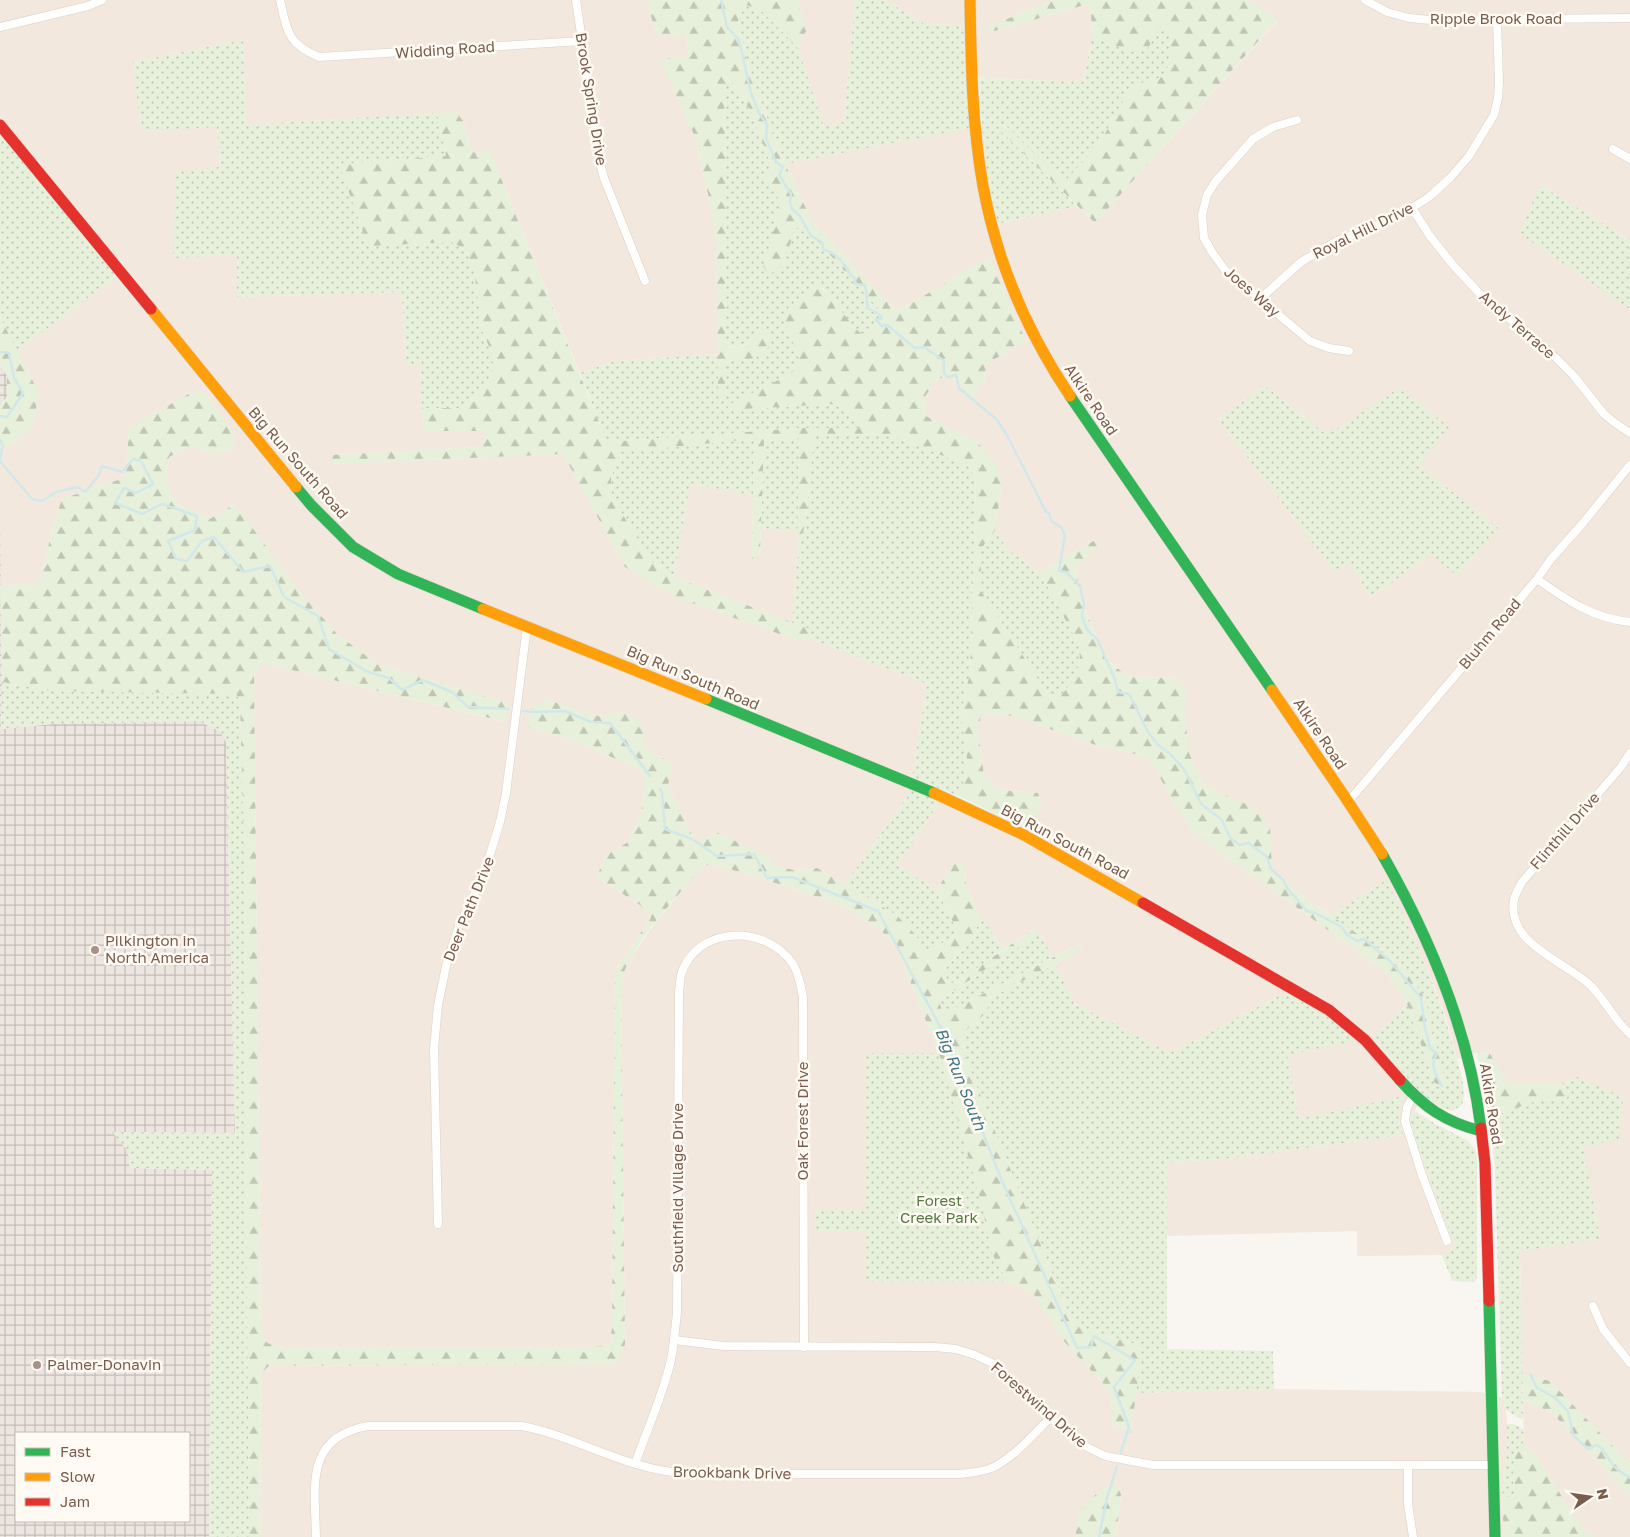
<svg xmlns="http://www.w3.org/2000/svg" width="1630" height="1537" font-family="'Golos Text',sans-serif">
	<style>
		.residential { fill: #f2e8de; fill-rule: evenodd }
		.industrial { fill: url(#industrial-grid); fill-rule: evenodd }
		.grass { fill: url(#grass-dots) }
		.forest { fill: url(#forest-firs) }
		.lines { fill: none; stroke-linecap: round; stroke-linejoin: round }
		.stream { stroke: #d0e8ea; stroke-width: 2.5 }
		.street-casing { stroke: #d7d1cb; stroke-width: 9 }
		.fast-casing { stroke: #d9d2cb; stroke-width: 12 }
		.slow-casing { stroke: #d9d2cb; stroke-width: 12 }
		.jam-casing { stroke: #d9d2cb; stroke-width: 12 }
		.street { stroke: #fefefd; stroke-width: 8 }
		.fast { stroke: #30b455; stroke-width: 11 }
		.slow { stroke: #ff9f0a; stroke-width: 11 }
		.jam { stroke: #e5322d; stroke-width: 11 }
		.poi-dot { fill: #a69286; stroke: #fffaf3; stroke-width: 2 }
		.labels { text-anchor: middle; stroke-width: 5; stroke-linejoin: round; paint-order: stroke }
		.street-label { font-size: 15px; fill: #7a5c4d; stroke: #fffaf3 }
		.poi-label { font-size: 15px; fill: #7a5c4d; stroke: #fffaf3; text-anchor: start }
		.park-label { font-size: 15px; fill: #537a41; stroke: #fffaf3 }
		.water-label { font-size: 16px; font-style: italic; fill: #437c86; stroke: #fffaf3 }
	</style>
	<defs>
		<pattern id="industrial-grid" width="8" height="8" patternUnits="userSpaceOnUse" patternTransform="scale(1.25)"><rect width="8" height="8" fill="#ede5e0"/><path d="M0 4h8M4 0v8" fill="none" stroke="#c5bdb8"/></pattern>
		<pattern id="grass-dots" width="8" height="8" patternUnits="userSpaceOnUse" patternTransform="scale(1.25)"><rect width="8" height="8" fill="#e7f0db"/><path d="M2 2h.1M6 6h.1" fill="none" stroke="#c0c6b4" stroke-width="1.8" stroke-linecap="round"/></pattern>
		<pattern id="forest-firs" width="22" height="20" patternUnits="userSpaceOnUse" patternTransform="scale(1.25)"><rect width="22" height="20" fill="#e7f0db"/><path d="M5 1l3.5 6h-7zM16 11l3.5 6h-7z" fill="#c0c6b4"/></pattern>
	</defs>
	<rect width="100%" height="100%" fill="#f9f5f0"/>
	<g class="residential">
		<polygon points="0,0 647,0 656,34 686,35 689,55 661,61 695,137 708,194 716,241 718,354 615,361 580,373 490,151 472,151 464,122 456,112 246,125 243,40 133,62 217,127 220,168 237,255 238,297 402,292 406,365 420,364 423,430 485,431 486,437 480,447 332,455 333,464 563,454 625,567 799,641 809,638 927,684 912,778 913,789 845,884 817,868 794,870 776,866 765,855 697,845 668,786 672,763 645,749 624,712 598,716 545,700 528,727 570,739 639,769 645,780 641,814 628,842 607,855 596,877 640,905 651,918 615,970 612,1328 610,1344 592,1347 286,1348 267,1343 261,1331 254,677 263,663 505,722 508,704 377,664 337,634 294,585 234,504 210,520 176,503 166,482 169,457 191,446 214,454 231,449 235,436 206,394 129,428 126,473 121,479 62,499 53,525 40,584 0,585 0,453 32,427 39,393 17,351 117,276 0,131"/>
		<polygon points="798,0 855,0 844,123 824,127 798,48 806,31"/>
		<polygon points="885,0 1054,0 989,26 989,33 1088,4 1091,15 1092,37 1083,82 966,77 963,25 925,24"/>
		<path d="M1246,0H1630V240L1540,185L1629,308L1630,307V1464L1550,1381L1522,1374L1520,1250L1600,1239L1582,1146L1577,1077L1560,1084H1512L1504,1079L1488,1052L1477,1053L1457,1059L1449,1027L1433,982L1407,923L1385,881L1331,915L1272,874L1270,859L1251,806L1213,790L1201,780L1189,753L1184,706L1187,692L1176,679L1128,676L1106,659L1079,595L1076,567L1098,546L1095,540L1040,572L1007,549L995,530L1002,482L978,443L926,416L924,398L937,379L952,376L972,397L984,383L986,364L1026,341L989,258L905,307L895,310L811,219L785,164L982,125L984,157L997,224L1077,206L1095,223L1278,20ZM1265,386L1327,435L1419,465L1497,528L1431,554L1371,598L1349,562L1334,571L1218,419Z"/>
		<polygon points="690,484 753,495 752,560 760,552 761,528 798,532 797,560 792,623 674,577"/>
		<polygon points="981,714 1012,715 1096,745 1135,754 1150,759 1172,800 1195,834 1375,964 1392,980 1407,1004 1373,1039 1423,1095 1410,1120 1413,1134 1455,1246 1442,1255 1357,1256 1357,1231 1166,1236 1167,1162 1224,1159 1403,1135 1398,1118 1299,1119 1287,1055 1288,991 1170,1053 1074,1003 1055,964 1082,950 1079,944 1053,957 1035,928 1004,949 979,915 966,885 965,865 953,863 937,890 897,865 947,792 1022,827 1034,820 1042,804 1038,793 999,790 984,775 978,733"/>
		<polygon points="711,864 754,876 842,905 886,935 898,951 939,1053 866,1053 866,1210 815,1210 815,1231 866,1231 866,1282 1007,1282 1033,1293 1061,1338 1110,1391 1113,1424 1131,1433 1135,1393 1274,1389 1481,1392 1502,1398 1506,1410 1507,1424 1507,1447 1502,1497 1504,1537 1116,1537 1121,1495 1080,1511 1075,1537 261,1537 260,1507 262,1371 269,1366 618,1364 625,1344 621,980 626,964 655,923 702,867"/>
		<polygon points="1523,1400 1552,1413 1630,1497 1630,1537 1594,1537 1579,1525 1537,1457 1524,1442"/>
	</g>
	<g class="industrial">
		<polygon points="0,365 7,376 7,397 0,405"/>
		<path d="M0,509L2,682L1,729L52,724L198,721L220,731L226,742L235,1133L113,1132L128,1151L130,1168L212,1170L209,1537H0ZM16,1433H189V1521H16Z"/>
	</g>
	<g class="grass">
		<polygon points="855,0 885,0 925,24 963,25 970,128 785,164 750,74 738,19 746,5 761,10 798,48 824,127 844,122"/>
		<polygon points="1163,24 1170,34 1169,65 1162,77 1132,86 1099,144 1064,183 1005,126 1002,132 1077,206 996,224 984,157 979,78 1083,82 1092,37 1134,52 1156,33"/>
		<polygon points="243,40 246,125 437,113 446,156 340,164 368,246 452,242 466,250 474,270 482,330 494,358 488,383 462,408 422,408 420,364 406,365 402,292 237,297 237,255 173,258 176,172 220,167 217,127 141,131 133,62"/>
		<path d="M733,83L752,113L772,168L765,180L773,188L782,205L775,221L771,246L763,266L795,228L805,227L878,308L882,317L880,324L862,334L852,326L823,288L784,319L800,361L792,373L731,404L726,410L834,404L858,421L859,428H801L607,442L580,373L615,361L718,354V397L725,398V361L750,359L761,328C750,343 744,350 725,346L726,186L724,86Z"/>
		<polygon points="0,131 117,276 17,351 0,317"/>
		<polygon points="1540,185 1630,240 1630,307 1629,309 1519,233"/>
		<polygon points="1265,386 1327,435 1399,388 1449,427 1419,465 1498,528 1457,576 1431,554 1371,598 1349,562 1334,571 1218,419"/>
		<polygon points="887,434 969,466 976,481 970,674 961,712 967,758 961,797 912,778 927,684 809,638 809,629 792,623 797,560 806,519 814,435"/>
		<polygon points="799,438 798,532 761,528 764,441"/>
		<polygon points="754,439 753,495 690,484 674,577 651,561 612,497 611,477 620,452"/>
		<polygon points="995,530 1007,549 1040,572 1079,645 1080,662 1073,681 1060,697 1048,695 981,591 981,549"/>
		<polygon points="2,682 52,691 236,694 240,700 244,849 249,1537 209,1537 212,1170 130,1168 128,1151 112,1132 235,1133 226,742 220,731 198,721 52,724 1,729"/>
		<polygon points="913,789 941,800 897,865 937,890 955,926 957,934 928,952 909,927 896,915 845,884"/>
		<path d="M1386,880C1414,936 1440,993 1455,1053C1460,1071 1467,1088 1462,1105L1453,1111L1443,1109L1423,1095L1373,1039L1407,1004L1434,1082L1426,1001L1331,915Z"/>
		<polygon points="979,915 1004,949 957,982 946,984 943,971 975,936"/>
		<polygon points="1039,933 1053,957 954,1009 942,1011 938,1002"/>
		<polygon points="1055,964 1074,1003 1170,1053 1288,991 1324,1012 1355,1041 1287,1055 1299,1119 1403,1096 1398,1118 1403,1135 1224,1159 1167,1162 1167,1349 1273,1351 1274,1389 1135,1393 1142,1346 1077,1326 1068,1312 965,1057 963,1033 986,1013 990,998"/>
		<polygon points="866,1053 953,1053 1048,1282 866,1282 866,1231 815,1231 815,1210 866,1210"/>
		<polygon points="1477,1053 1493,1109 1503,1113 1533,1102 1567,1098 1569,1091 1560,1084 1577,1077 1623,1097 1619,1139 1583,1146 1600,1239 1520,1251 1523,1420 1506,1410 1502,1398 1495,1171 1491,1122"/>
		<polygon points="1415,1111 1437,1125 1467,1140 1476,1151 1477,1160 1477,1278 1474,1282 1452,1281 1442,1255 1455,1246 1413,1134 1410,1120"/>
		<path d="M1507,1424H1513L1523,1429L1524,1442C1509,1456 1514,1477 1514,1496L1502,1497L1507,1447Z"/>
	</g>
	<g class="forest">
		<path d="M647,0H798L806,31L798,48L761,10L746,5L738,19L750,74L785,164L811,219L895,310L905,307L989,257L1026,341L986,364L984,383L972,397L952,376L937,379L924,398L926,416L978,443L994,461L1002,482L995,530L981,549V591L1048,695L1060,697L1073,681L1080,662L1079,645L1040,572L1095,540L1098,546L1076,567L1079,595L1106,660L1128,676L1176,679L1187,692L1184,706L1189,753L1201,780L1213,790L1251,806L1270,826L1272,874L1406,968L1426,1001L1446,1085L1443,1089L1434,1082L1407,1004L1392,980L1375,964L1195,834L1172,800L1150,759L1135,754L1096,745L1012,716L981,714L978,733L984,775L999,790L1038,793L1042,804L1034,820L1022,827L961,797L967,758L961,712L970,673L976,481L969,466L887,434L814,435L806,519L797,560L799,438L764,441L760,552L752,561L754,439L620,452L611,477L612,497L651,561L674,577L809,629V638L799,641L678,598L625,567L563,454L333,464L331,455L480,447L486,437L484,431H423L422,408H462L488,383L494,358L482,330L474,270L466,250L452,242L368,246L339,164L446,156L437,113L456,112L464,122L472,151H490L607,442L801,428H859L858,421L834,404L726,410L731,404L792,373L800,361L784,319L788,308L815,285C833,292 845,321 862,334L880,324L882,317L878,308L805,227L795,228L784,264L769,275L763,266L771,246L775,221L782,205L773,189L765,180L772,168L752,113L733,83L724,86L726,186L725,346C744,351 750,343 761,328L770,332C773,362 746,359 725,361V398L722,401L718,397L716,241L708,194L695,137L660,60L689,55L686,35H656Z"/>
		<polygon points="1054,0 1246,0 1278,19 1095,223 1001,131 1005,125 1064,182 1099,144 1132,86 1162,77 1169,65 1170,34 1162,25 1146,51 1133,52 1092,37 1091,15 1088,4 988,33 989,26"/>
		<polygon points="0,317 39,393 32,427 0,453 0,405 7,397 7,376 0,365"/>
		<path d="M192,392L206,394L235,436L231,449L214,454L191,446L169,457L166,482L176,503L210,519L235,504L294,585L337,634L377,664L508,703L506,722L263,663L254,677L261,1331L267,1343L286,1348L592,1347L610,1344L612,1328L615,970L651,918L640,905L596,877L607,855L628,842L641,814L645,780L639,769L570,739L528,727L531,709L545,699L598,716L624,712L642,722L645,749L672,763L668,786L697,845L716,832L765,855L776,866L794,870L817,868L845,884L896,915L909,927L928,952L957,934L955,926L937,890L953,863L965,865L966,885L979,915L975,936L943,970L946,984L957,982L1035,928L1039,933L939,1001L942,1011L954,1009L1079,944L1082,950L990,998L986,1013L963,1033L965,1057L1068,1312L1077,1326L1142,1346L1131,1433L1113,1424L1110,1391L1061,1338L1033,1293L1007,1282L992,1253L981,1202L939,1053L898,951L886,935L842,905L754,876L711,864L702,867C675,900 634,940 621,980L625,1344L618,1364L269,1366L262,1372L260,1507L261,1537H249L244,849L240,700L236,694L52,691L2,682L0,585L40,584L53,525L62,499L121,479L126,473L129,428Z"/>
		<polygon points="1489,1052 1504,1079 1512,1084 1560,1084 1569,1091 1567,1098 1533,1102 1503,1113 1493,1109 1477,1053"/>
		<polygon points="1522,1374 1550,1381 1630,1464 1630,1497 1552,1413 1523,1400"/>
		<path d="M1524,1442L1537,1457L1579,1524L1594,1537H1504L1502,1497L1514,1495C1514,1477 1509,1456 1524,1442Z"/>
		<polygon points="1116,1485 1121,1494 1116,1537 1075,1537 1080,1511 1100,1490"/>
	</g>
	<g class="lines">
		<g class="stream">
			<path d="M721,0L727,27L739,40L751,93L759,113L767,125L766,138L776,162L783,167L779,175L791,194L790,201L792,209L800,216L811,236L822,242L823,249C832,252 839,257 844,265C848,270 848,274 854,278L856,284L865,285C867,293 866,300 868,308L880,315L882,318L876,320L882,326L887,325L915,348L924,347L944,361V373L947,377L956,375L959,388L997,420L1007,435L1046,512L1049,513L1051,521L1061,527L1065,535L1059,571L1066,572L1080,586L1084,604L1082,616L1087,630L1097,639L1114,677L1118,692L1129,694L1148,732L1157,744L1169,753L1184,769L1201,804L1221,819L1231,839L1240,845L1249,843L1267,857L1271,869L1283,880L1288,889L1307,911L1315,913L1342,927L1347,935L1357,941L1364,939L1390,961L1421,998L1425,1028L1430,1048L1437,1054C1429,1065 1436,1075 1442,1086"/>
			<polyline points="0,352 9,353 14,378 23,393 7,417 0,416"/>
			<polyline points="0,440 3,446 0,458"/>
			<polyline points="0,461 32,499 42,501 56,492 78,487 85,492 99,475 102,466 122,472 133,459 141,461 153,484 136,493 124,488 115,503 142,514 162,504 197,516 195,530 168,541 176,559 187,561 202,541 214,537 243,572 270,566 284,597 318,616 329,649 368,672 389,678 402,690 423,680 452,692 468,707 508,709"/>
			<polyline points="523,711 535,712 565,711 591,722 610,723 650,776"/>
			<polyline points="660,789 662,792 665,829 692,839 717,856 754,854 767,878 792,877 878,911 944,1034 1002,1181 1077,1348 1091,1347 1094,1336 1135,1360 1114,1387 1129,1427 1121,1452"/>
			<path d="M1530,1374L1537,1388L1554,1397L1568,1411L1573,1435L1588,1449L1597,1445C1605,1449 1607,1458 1613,1465C1617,1470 1624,1474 1630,1478"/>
			<polyline points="1099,1537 1107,1498 1117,1466"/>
		</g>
		<defs>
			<g id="street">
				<path d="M280,0C287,30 287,44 319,57L582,41"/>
				<polyline points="576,0 600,163 604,178 645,281"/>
				<polyline points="1365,0 1387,12 1409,18 1430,20 1630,18"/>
				<polyline points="0,27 88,6 102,0"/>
				<polyline points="1297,120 1273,127 1253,139 1216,181 1207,195 1202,215 1204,238 1212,252 1225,270 1310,341 1329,348 1349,351"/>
				<polyline points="1613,149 1630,159"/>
				<polyline points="1412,208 1430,236 1453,265 1480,294 1555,357 1574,376 1604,414 1615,423 1630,433"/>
				<polyline points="1260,299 1301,262 1337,241 1393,219 1412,208 1429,197 1450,178 1469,156 1494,115 1498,98 1499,82 1497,20"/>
				<path d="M1537,579C1565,599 1594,619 1630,622"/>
				<path d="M1630,753L1621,767L1522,882C1519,888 1515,894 1514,900C1506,944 1565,961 1591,986C1606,1001 1614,1020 1630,1034"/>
				<polyline points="1348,802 1537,579 1551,559 1583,523 1630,465"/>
				<polyline points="1413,1096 1407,1107 1405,1121 1422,1175 1447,1241"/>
				<polyline points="438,1224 434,1049 438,1005 446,966 459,926 484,874 500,822 506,793 527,626"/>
				<polyline points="1593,1306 1603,1329 1630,1363"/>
				<polyline points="674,1340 724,1346 935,1347 956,1349 975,1355 994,1364 1064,1430 1085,1446 1105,1456 1153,1465 1493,1465"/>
				<path d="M635,1464C647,1430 663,1395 671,1360C674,1345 675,1329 677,1313L679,991C680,986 680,980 681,975C696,925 766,924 793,964C799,974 801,986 803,997L804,1347"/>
				<polyline points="1408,1465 1408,1504 1413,1537"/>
				<path d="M316,1537C315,1487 304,1437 368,1426H521C561,1433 597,1453 636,1464C655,1470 674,1473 693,1474H959C970,1473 984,1472 994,1467C1016,1455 1034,1434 1051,1417"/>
			</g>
			<g id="fast">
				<polyline points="1070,396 1272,690"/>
				<polyline points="296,487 311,505 353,547 398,574 483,609"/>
				<polyline points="706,699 934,793"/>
				<path d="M1382,854C1430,938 1469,1031 1481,1128"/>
				<path d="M1400,1080C1424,1107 1445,1122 1481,1131"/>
				<polyline points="1489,1301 1495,1537"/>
			</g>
			<g id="slow">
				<path d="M970,0C971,62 972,125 983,186C997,262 1027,332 1070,396"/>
				<polyline points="151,309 296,487"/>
				<polyline points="483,609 706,699"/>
				<polyline points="1272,690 1345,797 1382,854"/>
				<polyline points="934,793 1024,835 1143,903"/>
			</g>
			<g id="jam">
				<polyline points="0,125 151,309"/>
				<polyline points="1143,903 1329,1010 1365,1040 1400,1080"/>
				<polyline points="1481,1128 1485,1163 1489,1301"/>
			</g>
		</defs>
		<use href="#street" class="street-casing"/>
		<use href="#fast" class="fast-casing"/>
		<use href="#slow" class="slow-casing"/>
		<use href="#jam" class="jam-casing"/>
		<use href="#street" class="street"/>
		<use href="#fast" class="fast"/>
		<use href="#slow" class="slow"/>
		<use href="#jam" class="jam"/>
	</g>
	<g class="poi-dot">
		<circle cx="95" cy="950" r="5"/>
		<circle cx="37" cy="1365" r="5"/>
	</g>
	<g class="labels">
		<g class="street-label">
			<text x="1496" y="24">Ripple Brook Road</text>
			<text transform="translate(445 50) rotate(-4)" y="5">Widding Road</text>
			<text transform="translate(591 99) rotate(81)" y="5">Brook Spring Drive</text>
			<text transform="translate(1363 231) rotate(-26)" y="5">Royal Hill Drive</text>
			<text transform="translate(1252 292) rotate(41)" y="5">Joes Way</text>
			<text transform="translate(1517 325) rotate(41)" y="5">Andy Terrace</text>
			<text transform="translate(1091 400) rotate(56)" y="5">Alkire Road</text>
			<text transform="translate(298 463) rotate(49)" y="5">Big Run South Road</text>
			<text transform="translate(1490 634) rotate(-50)" y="5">Bluhm Road</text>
			<text transform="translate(693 678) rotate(23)" y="5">Big Run South Road</text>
			<text transform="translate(1320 734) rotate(56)" y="5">Alkire Road</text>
			<text transform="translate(1565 831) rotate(-49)" y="5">Flinthill Drive</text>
			<text transform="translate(1065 842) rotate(28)" y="5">Big Run South Road</text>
			<text transform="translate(469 909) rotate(-68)" y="5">Deer Path Drive</text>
			<text transform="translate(1491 1104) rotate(81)" y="5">Alkire Road</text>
			<text transform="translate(803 1121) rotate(-90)" y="5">Oak Forest Drive</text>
			<text transform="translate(678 1188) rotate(-90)" y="5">Southfield Village Drive</text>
			<text transform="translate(1039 1405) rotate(41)" y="5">Forestwind Drive</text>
			<text transform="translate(732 1473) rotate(1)" y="5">Brookbank Drive</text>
		</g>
		<g class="poi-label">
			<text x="105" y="946">Pilkington in<tspan x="105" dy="17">North America</tspan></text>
			<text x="47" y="1370">Palmer-Donavin</text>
		</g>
		<g class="park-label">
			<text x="939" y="1206">Forest<tspan x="939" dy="17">Creek Park</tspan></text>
		</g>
		<g class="water-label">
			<text transform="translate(961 1079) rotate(68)" y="6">Big Run South</text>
		</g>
	</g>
	<rect x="15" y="1432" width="175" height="90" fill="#fffaf3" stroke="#cabbb1"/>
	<rect x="25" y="1448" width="25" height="8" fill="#30b455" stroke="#cabbb1"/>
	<text x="60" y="1457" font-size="15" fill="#7a5c4d">Fast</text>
	<rect x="25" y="1473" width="25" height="8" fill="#ff9f0a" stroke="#cabbb1"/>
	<text x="60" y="1482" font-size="15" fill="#7a5c4d">Slow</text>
	<rect x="25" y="1498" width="25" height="8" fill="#e5322d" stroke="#cabbb1"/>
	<text x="60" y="1507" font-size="15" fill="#7a5c4d">Jam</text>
	<g transform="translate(1590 1497) rotate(77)" stroke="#fffaf3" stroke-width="4" paint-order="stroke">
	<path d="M0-4L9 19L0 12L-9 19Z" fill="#7a5c4d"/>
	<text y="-8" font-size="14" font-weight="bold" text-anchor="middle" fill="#7a5c4d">N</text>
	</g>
</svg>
